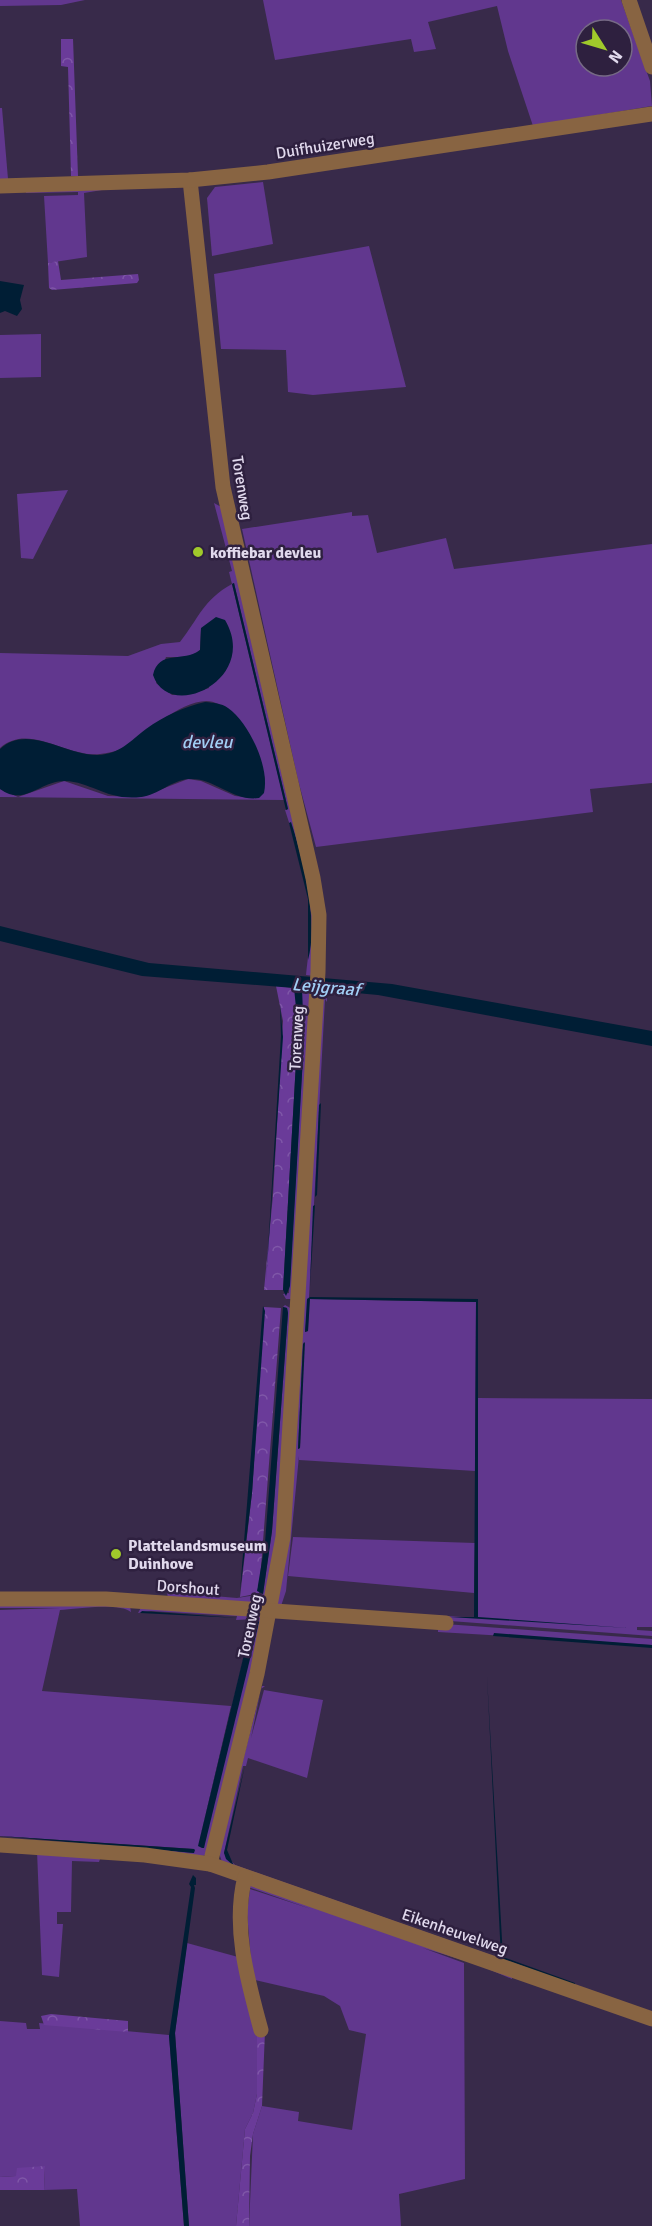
<svg xmlns="http://www.w3.org/2000/svg" width="652" height="2226" font-family="Signika,sans-serif">
	<style>
		.grass { fill: #61378e; fill-rule: evenodd }
		.forest { fill: url(#forest-crowns) }
		.water { fill: #001e35 }
		.lines { fill: none; stroke-linecap: round; stroke-linejoin: round }
		.minor { stroke: #886442; stroke-width: 15 }
		.poi-dot { fill: #a0c92b; stroke: #2e203f; stroke-width: 2 }
		.labels { text-anchor: middle; stroke-width: 5; stroke-linejoin: round; paint-order: stroke }
		.street-label { font-size: 16px; fill: #e1d9ed; stroke: #2e203f }
		.poi-label { font-size: 16px; font-weight: bold; fill: #e1d9ed; stroke: #2e203f; text-anchor: start }
		.water-label { font-size: 18px; font-style: italic; fill: #a1cff5; stroke: #2e203f }
	</style>
	<defs>
		<pattern id="forest-crowns" width="20" height="18" patternUnits="userSpaceOnUse" patternTransform="scale(1.5)"><rect width="20" height="18" fill="#6a3b99"/><path d="M2 6a3 3 0 1 1 6 0M12 15a3 3 0 1 1 6 0" fill="none" stroke="#7f57a8"/></pattern>
	</defs>
	<rect width="100%" height="100%" fill="#382a4a"/>
	<g class="grass">
		<polygon points="0,0 85,0 61,5 0,6"/>
		<path d="M263,0H621L650,81L652,106L533,126L508,51L497,6L428,22L436,49L414,52L411,39L275,60ZM586,30H622V66H586Z"/>
		<polygon points="0,108 2,108 8,179 0,179"/>
		<polygon points="263,182 273,244 212,256 207,198 215,187"/>
		<polygon points="25,189 108,189 84,193 87,257 48,263 44,196 78,195 78,192 26,193"/>
		<polygon points="369,246 406,387 313,395 288,392 286,350 221,349 214,274"/>
		<polygon points="41,334 41,377 0,378 0,335"/>
		<polygon points="68,490 33,559 21,558 17,494"/>
		<path d="M214,503L223,508L313,891L314,976L306,975C308,954 312,934 310,912C306,876 295,841 285,810L288,809L234,583L232,584L284,800L0,797V789L18,797L64,781L108,796L141,797L188,779L201,781L235,796L254,798L265,780C260,754 250,735 232,717C228,713 223,707 218,704C193,689 145,734 126,746C119,751 109,753 100,754C67,758 29,722 0,748V653L128,656L161,644L180,642C199,618 203,600 232,584L229,572L232,571ZM201,628L209,688L191,694L172,695L156,683L166,657H190L200,650Z"/>
		<polygon points="352,512 352,516 368,515 377,553 446,538 454,569 652,544 652,783 590,789 593,812 316,847 298,780 242,529"/>
		<polygon points="301,988 314,988 291,1299 286,1299 283,1294 289,1293 304,1039"/>
		<path d="M321,989L327,990V1002L325,999L309,1297L305,1332L308,1331L309,1299L476,1302L475,1471L299,1460V1456L286,1591L281,1606L478,1618V1398L652,1399V1627H637V1630L652,1631V1636L277,1608ZM304,1342L300,1448L298,1449L303,1344Z"/>
		<polygon points="285,1305 292,1309 278,1545 266,1600 257,1604 168,1599 167,1592 237,1598 263,1594 272,1531 288,1313 287,1308 283,1307"/>
		<polygon points="293,1537 475,1543 474,1593 288,1576"/>
		<path d="M0,1602L130,1606L131,1612C119,1602 75,1609 60,1610L42,1691L231,1706L198,1847L253,1619L236,1620L237,1616L151,1611L138,1613L143,1604L259,1615L264,1621L207,1854L203,1856L139,1847L194,1853V1849L0,1836V1610L60,1608H0Z"/>
		<polygon points="445,1624 652,1639 652,1645 438,1632 438,1625"/>
		<polygon points="262,1686 265,1686 261,1689 251,1738 264,1690 323,1700 307,1778 248,1758 246,1766 243,1766 224,1853 235,1865 585,1988 222,1862 219,1853"/>
		<polygon points="37,1851 100,1859 99,1862 72,1861 71,1912 57,1912 57,1924 63,1924 59,1977 42,1975"/>
		<path d="M252,1884L512,1974V1979L479,1965L423,1948L464,1963L465,2179L399,2194L401,2226H249L253,2134L262,2106L299,2112L298,2121L352,2130L366,2034L349,2030L340,2006L324,1996L251,1979L243,1926L245,1891ZM248,1887L311,1909L250,1889L247,1913L252,1972C244,1955 243,1907 248,1887Z"/>
		<polygon points="187,1943 238,1957 257,2031 257,2094 253,2113 245,2129 236,2226 189,2226 175,2033"/>
		<polygon points="0,2021 26,2023 27,2029 40,2029 39,2023 169,2035 184,2226 80,2226 77,2189 44,2190 45,2166 16,2176 0,2177"/>
	</g>
	<g class="forest">
		<polygon points="61,39 73,39 78,176 71,176 68,67 61,66"/>
		<polygon points="58,261 61,280 138,274 139,280 137,283 52,290 49,288 48,263"/>
		<polygon points="276,986 295,988 298,1027 283,1290 264,1290 273,1195 283,1021"/>
		<polygon points="264,1307 281,1308 259,1593 240,1597 252,1493"/>
		<polygon points="51,2014 128,2021 128,2032 44,2025 41,2016"/>
		<polygon points="257,2031 265,2031 262,2106 253,2134 250,2156 249,2226 236,2226 245,2129 253,2113 257,2094"/>
		<polygon points="45,2166 44,2190 0,2190 0,2177 16,2176 17,2168"/>
	</g>
	<g class="water">
		<polygon points="0,281 24,285 20,300 22,309 17,316 5,311 0,313"/>
		<polygon points="234,583 288,809 286,810 232,584"/>
		<path d="M216,617L225,620C260,679 169,723 153,675C159,649 183,663 200,650L201,628Z"/>
		<path d="M205,702C214,703 221,703 228,708C249,723 270,767 264,793L259,798C233,802 214,777 189,779C172,780 158,795 141,797C107,801 92,782 65,781C39,781 25,807 0,789V749C28,723 66,756 98,755C120,754 130,741 146,729C164,716 184,707 205,702Z"/>
		<path d="M291,822C303,858 319,923 308,960V899L289,823Z"/>
		<polygon points="0,926 149,963 392,984 652,1031 652,1046 378,995 302,988 304,1039 290,1286 286,1296 283,1290 298,1027 294,988 142,976 0,941"/>
		<polygon points="280,1005 283,1037 266,1282 281,1036"/>
		<polygon points="321,1103 317,1195 315,1197 319,1105"/>
		<polygon points="315,1205 310,1286 313,1206"/>
		<polygon points="310,1297 478,1299 478,1617 628,1628 450,1617 474,1617 476,1302 310,1299 308,1331 305,1332 307,1299"/>
		<polygon points="263,1306 265,1311 252,1493 240,1591"/>
		<polygon points="283,1307 287,1308 288,1313 272,1531 263,1594 257,1591 265,1543"/>
		<polygon points="305,1342 300,1448 298,1449 303,1344"/>
		<polygon points="142,1611 238,1618 140,1613"/>
		<polygon points="256,1618 259,1622 204,1848 202,1848 198,1846 252,1621"/>
		<polygon points="494,1633 652,1645 652,1648 493,1636"/>
		<polygon points="487,1676 503,1957 575,1983 575,1985 501,1958"/>
		<polygon points="245,1765 227,1850 234,1866 226,1859 224,1853"/>
		<polygon points="0,1836 194,1849 195,1850 194,1853"/>
		<polygon points="193,1875 196,1878 196,1885 194,1885 195,1888 175,2033 189,2226 184,2226 169,2036 191,1887 189,1884"/>
	</g>
	<g class="lines">
		<g class="minor">
			<polyline points="629,0 652,67"/>
			<polyline points="190,180 223,487 313,878 319,915 318,972 283,1537 257,1674 210,1864"/>
			<polyline points="0,186 190,180 268,172 652,114"/>
			<polyline points="0,1599 106,1599 446,1623"/>
			<polyline points="0,1845 145,1855 210,1864 652,2019"/>
			<path d="M245,1877C232,1927 248,1982 261,2030"/>
		</g>
	</g>
	<g class="poi-dot">
		<circle cx="198" cy="552" r="6"/>
		<circle cx="116" cy="1554" r="6"/>
	</g>
	<g class="labels">
		<g class="street-label">
			<text transform="translate(325 145) rotate(-9)" y="6">Duifhuizerweg</text>
			<text transform="translate(243 488) rotate(81)" y="6">Torenweg</text>
			<text transform="translate(296 1038) rotate(-87)" y="6">Torenweg</text>
			<text transform="translate(188 1587) rotate(4)" y="6">Dorshout</text>
			<text transform="translate(249 1626) rotate(-78)" y="6">Torenweg</text>
			<text transform="translate(455 1931) rotate(19)" y="6">Eikenheuvelweg</text>
		</g>
		<g class="poi-label">
			<text x="210" y="558">koffiebar devleu</text>
			<text x="128" y="1551">Plattelandsmuseum<tspan x="128" dy="18">Duinhove</tspan></text>
		</g>
		<g class="water-label">
			<text x="207" y="748">devleu</text>
			<text transform="translate(326 987) rotate(5)" y="6">Leijgraaf</text>
		</g>
	</g>
	<g transform="translate(604 48) rotate(127)"><circle r="28" fill="#2e203f" stroke="#766a85" stroke-width="1.5"/>
	<path d="M0-4.5L10 22L0 15L-10 22Z" fill="#a0c92b"/>
	<text y="-9" font-size="16" font-weight="bold" text-anchor="middle" fill="#e1d9ed">N</text>
	</g>
</svg>
